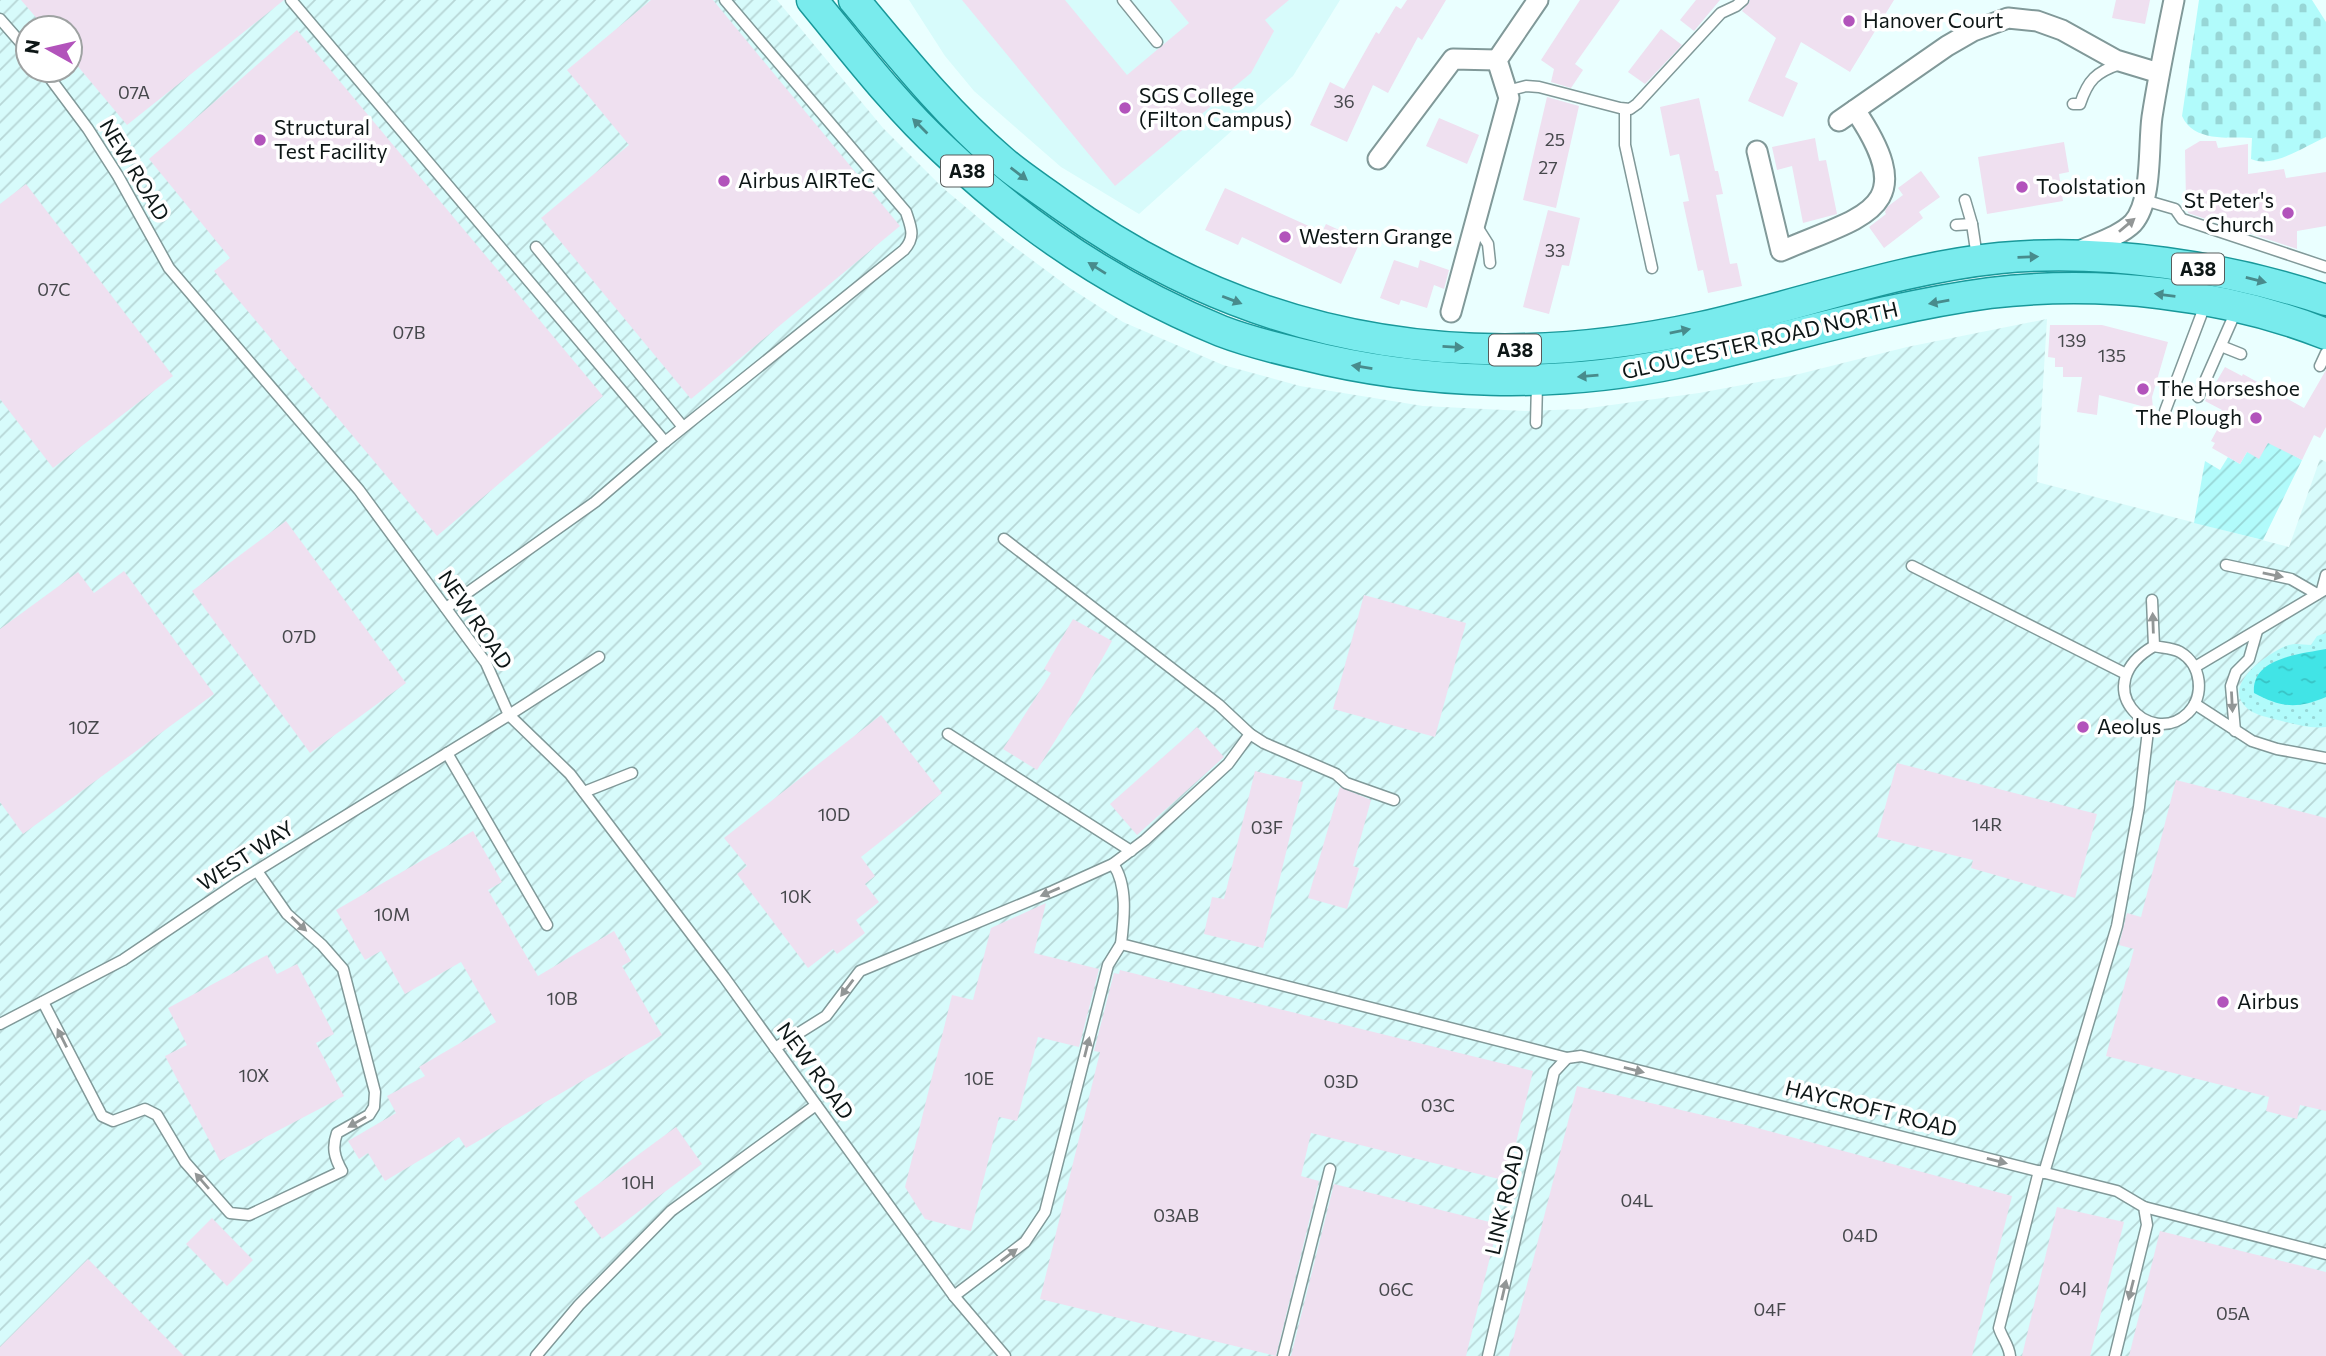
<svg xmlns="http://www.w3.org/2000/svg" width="2326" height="1356" font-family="Commissioner,sans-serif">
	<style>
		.built { fill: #d7fbfb }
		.industrial { fill: url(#industrial-furrows); fill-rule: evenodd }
		.grass { fill: url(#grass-dots) }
		.cemetery { fill: url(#cemetery-stones) }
		.garden { fill: url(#garden-furrows) }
		.water { fill: url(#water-ripples) }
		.building { fill: #efe0f0 }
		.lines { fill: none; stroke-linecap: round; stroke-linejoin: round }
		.service-casing { stroke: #819999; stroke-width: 13 }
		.minor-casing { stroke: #819999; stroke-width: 23 }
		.primary-casing { stroke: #19989a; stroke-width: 33 }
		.service { stroke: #fff; stroke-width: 10 }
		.minor { stroke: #fff; stroke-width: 19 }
		.primary { stroke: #79ebed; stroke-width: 30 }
		.oneway { fill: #488b8c }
		.oneway2 { fill: #929696 }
		.poi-dot { fill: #b253bb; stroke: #fff; stroke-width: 2.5 }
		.labels { text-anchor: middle; stroke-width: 7; stroke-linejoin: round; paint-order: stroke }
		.number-label { font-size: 18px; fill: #46484c }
		.shield { fill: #fff; stroke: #565c5c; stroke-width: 2 }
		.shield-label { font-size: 19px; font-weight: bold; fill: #0d1616 }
		.poi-label { font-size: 21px; fill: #0d1616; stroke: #fff; text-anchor: start }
		.street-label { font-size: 21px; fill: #0d1616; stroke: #fff }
	</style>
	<defs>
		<pattern id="industrial-furrows" width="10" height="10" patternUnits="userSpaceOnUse" patternTransform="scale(1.75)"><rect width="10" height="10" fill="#d7fbfb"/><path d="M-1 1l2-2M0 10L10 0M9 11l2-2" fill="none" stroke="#b7d6d6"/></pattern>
		<pattern id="grass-dots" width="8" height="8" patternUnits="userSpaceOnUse" patternTransform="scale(1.75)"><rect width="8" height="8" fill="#b1fbfb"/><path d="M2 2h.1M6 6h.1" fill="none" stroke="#97d6d6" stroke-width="1.8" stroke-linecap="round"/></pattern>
		<pattern id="cemetery-stones" width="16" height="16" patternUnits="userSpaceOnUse" patternTransform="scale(1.75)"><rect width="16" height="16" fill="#b1fbfb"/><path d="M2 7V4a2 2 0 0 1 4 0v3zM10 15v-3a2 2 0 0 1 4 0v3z" fill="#97d6d6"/></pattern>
		<pattern id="garden-furrows" width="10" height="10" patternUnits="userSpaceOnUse" patternTransform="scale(1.75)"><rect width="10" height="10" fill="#b1fbfb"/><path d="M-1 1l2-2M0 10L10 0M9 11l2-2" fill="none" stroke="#97d6d6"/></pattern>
		<pattern id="water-ripples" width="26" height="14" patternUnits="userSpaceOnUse" patternTransform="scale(1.75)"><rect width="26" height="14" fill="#41e4e6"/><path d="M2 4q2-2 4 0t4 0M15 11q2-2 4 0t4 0" fill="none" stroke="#38c3c5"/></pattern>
	</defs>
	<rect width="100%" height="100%" fill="#eaffff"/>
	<polygon class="built" points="909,0 1340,0 1293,76 1139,214 1061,167 974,91 945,56"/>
	<path class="industrial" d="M0,0H777L883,128L943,188L1005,240L1070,288L1123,322L1223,365L1300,386L1423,406L1525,411L1582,409L1699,393L1791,376L1907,347L2047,319L2037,482L2289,547L2320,459L2326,462V1356H0ZM28,28H70V70H28Z"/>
	<path class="grass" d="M2326,633V727C2311,729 2293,724 2278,720C2267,717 2252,715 2244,705C2224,682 2271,651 2289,645C2296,643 2303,645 2311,645L2317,636Z"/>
	<path class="cemetery" d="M2199,0H2312L2326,22V137C2305,146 2273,169 2251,159L2252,138C2228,137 2193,142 2182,116Z"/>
	<polygon class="garden" points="2269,441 2302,460 2263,540 2194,523 2205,461 2220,470 2228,457 2240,464 2247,452"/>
	<path class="water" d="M2326,649V697C2297,709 2282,708 2254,693C2251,657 2302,654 2326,649Z"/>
	<g class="building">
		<polygon points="21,0 284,0 127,125 70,57 70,28 45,28"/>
		<polygon points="651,0 713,0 900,226 691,399 541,218 629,145 567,70"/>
		<polygon points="962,0 1065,0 1127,75 1189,23 1170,0 1289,0 1265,20 1274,31 1251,73 1115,186"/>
		<polygon points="1407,0 1446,0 1422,40 1418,37 1388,93 1373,85 1347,142 1310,125 1330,82 1344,89 1376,32 1379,34 1396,6 1401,9"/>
		<polygon points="1580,0 1620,0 1575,64 1583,70 1571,88 1551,82 1554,69 1541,60"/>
		<polygon points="1696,0 1720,0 1694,31 1680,20"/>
		<polygon points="1750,0 1894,0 1850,72 1801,42 1785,77 1798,83 1783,117 1748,101 1776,38 1742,11"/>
		<polygon points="2116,0 2150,0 2145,24 2112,18"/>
		<polygon points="1661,29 1682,45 1645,84 1628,72"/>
		<polygon points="297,30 603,396 437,536 214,271 230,258 149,159"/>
		<polygon points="1547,97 1579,106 1556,208 1523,200"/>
		<polygon points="1699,98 1715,171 1718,171 1723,194 1716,195 1730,264 1737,263 1742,286 1708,293 1703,270 1698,271 1683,202 1689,201 1679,154 1670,156 1660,107"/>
		<polygon points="1439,118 1479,135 1467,164 1426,146"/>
		<polygon points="1815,138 1819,161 1826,160 1837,214 1803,223 1792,166 1777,170 1772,147"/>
		<polygon points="2200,141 2216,141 2218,148 2248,144 2248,174 2284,169 2286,178 2326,172 2326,226 2297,231 2297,249 2188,213 2186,201 2185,150"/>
		<polygon points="2064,142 2069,172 2059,174 2063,201 1987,214 1978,157"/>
		<polygon points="1921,171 1940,197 1919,212 1923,218 1884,248 1869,227 1886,214 1885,212 1887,207 1903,195 1898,188"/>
		<polygon points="26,184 173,376 53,468 0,399 0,204"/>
		<polygon points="1225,188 1322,232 1326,224 1361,240 1341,284 1242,237 1238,245 1205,230"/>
		<polygon points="1548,210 1580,218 1569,266 1562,265 1549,314 1523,307"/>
		<polygon points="1394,260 1418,268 1420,260 1449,270 1444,289 1434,285 1427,308 1401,300 1399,305 1380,298"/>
		<polygon points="2050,325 2102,325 2168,342 2152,397 2153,409 2099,395 2097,415 2077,412 2082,377 2063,377 2063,367 2055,367 2055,358 2048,357"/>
		<polygon points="2225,367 2242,376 2243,374 2304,408 2326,370 2326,427 2320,438 2314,435 2302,460 2268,443 2259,459 2247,452 2240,464 2212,448 2215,443 2211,441 2224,417 2220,414 2222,410 2205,401"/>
		<polygon points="286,521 406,683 310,753 192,591"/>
		<polygon points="124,571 214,694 23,834 0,802 0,629 78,572 94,593"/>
		<polygon points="1364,595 1466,623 1435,737 1333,709"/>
		<polygon points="1073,619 1112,641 1074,710 1037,770 1003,749 1051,673 1044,669"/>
		<polygon points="881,715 942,793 861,857 875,876 865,884 879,902 856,920 865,933 837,954 833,949 808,968 737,874 747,866 724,838"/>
		<polygon points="1197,727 1224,757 1137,835 1110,804"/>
		<polygon points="1897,763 2097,814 2075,898 1971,868 1973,860 1877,837"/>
		<polygon points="1255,771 1303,782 1263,948 1204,934 1212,897 1224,899"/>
		<polygon points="2176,780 2326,818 2326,1111 2300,1105 2297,1119 2266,1111 2269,1097 2106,1056 2134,949 2119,945 2127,913 2141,917"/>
		<polygon points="1340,787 1371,800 1353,866 1359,868 1347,909 1308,898"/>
		<polygon points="473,831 502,882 488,890 538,976 614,931 631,961 622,966 662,1035 466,1148 459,1137 385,1181 368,1153 359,1159 348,1141 396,1113 387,1096 425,1076 419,1067 496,1022 461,962 405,994 381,951 365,960 336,910"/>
		<polygon points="1046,903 1034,953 1099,969 1079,1047 1038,1037 1017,1121 999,1117 971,1231 925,1219 905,1187 952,995 973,1000 991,928"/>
		<polygon points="267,955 277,974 297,964 334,1034 316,1043 344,1096 220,1161 165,1056 187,1045 168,1008"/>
		<polygon points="1120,970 1533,1071 1507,1181 1311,1133 1301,1176 1319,1181 1276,1356 1040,1299 1100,1052 1094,1051 1114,973 1119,974"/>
		<polygon points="1577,1086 1746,1125 2012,1196 1972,1356 1509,1356"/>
		<polygon points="676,1127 702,1164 602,1239 574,1202"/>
		<polygon points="1334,1184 1498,1224 1466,1356 1291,1356"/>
		<polygon points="2057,1207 2124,1222 2090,1356 2022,1356"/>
		<polygon points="212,1218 253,1260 227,1286 186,1244"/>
		<polygon points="2160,1231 2326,1272 2326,1356 2129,1356"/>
		<polygon points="88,1259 184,1356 0,1356 0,1347"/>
	</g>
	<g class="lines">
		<defs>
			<g id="service">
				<polyline points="291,0 665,442 595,502 446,608"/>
				<polyline points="1123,0 1157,42"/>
				<polyline points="0,19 28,51"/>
				<polyline points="44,70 88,129 118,176 169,268 359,490 486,663 509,715 570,774 724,977 954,1296 1005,1356"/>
				<polyline points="1507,91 1526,86 1539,87 1620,108 1630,109 1637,104 1721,13 1736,6 1743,0"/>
				<path d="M2073,104H2080C2088,80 2096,72 2120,64"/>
				<polyline points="1625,109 1625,145 1652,268"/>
				<polyline points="1965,200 1972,224 1977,257"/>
				<polyline points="2144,200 2175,209 2182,219 2326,267"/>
				<polyline points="1476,225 1488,244 1490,263"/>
				<polyline points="1956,225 1972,224"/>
				<polyline points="536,247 683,427"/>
				<polyline points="2221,346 2241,354"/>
				<polyline points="2320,366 2326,353"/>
				<polyline points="2198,397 2236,311"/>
				<polyline points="2165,411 2205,305"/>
				<polyline points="1536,423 1537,384"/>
				<path d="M665,442L904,250C916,237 911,227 906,212L725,0"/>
				<polyline points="1004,539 1219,705 1250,734 1264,743 1336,774 1346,783 1394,800"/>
				<polyline points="2226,565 2291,579 2317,594"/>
				<polyline points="1912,566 2126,674"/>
				<polyline points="2322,590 2326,575"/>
				<polyline points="2152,600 2154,646"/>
				<path d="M2154,646C2163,648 2172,648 2180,652C2202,665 2205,696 2188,713C2150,750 2086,685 2154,646Z"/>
				<polyline points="2195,667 2326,589"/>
				<polyline points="2195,704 2252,741 2277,749 2326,758"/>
				<polyline points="2235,731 2231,686 2236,672 2249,659 2257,631"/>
				<polyline points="948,734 1131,851"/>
				<polyline points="447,753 547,925"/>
				<polyline points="584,792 632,773"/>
				<path d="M1113,864C1128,885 1124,919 1121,944L1567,1058L1581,1056L2117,1191L2144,1207L2147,1225L2115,1356"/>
				<path d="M43,1002L102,1116L113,1121L145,1109L157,1115L185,1162L230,1213L249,1215L342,1171C334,1157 332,1147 337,1133L369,1115L374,1107L375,1092L343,969L322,945L287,914L257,871"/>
				<polyline points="0,1024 123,960 240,881 509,715 599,657"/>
				<polyline points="775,1048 826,1016 860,971 1053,891 1113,864 1145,840 1228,764 1250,734"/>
				<polyline points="2044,1173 2117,926 2139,807 2149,722"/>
				<polyline points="2144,1207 2326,1254"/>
				<polyline points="954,1296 1025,1242 1045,1212 1108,965 1121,944"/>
				<polyline points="536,1356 579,1305 671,1211 816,1105"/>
				<polyline points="1283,1356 1330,1169"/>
				<polyline points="1488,1356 1554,1072 1567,1058"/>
				<path d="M2010,1356C2009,1345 2002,1338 1999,1328L2039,1171"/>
			</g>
			<g id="minor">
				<polyline points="1839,121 1947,46 1973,31 2008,18 2037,21 2062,30 2116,60 2159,73"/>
				<path d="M1757,151L1781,251C1864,215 1923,210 1855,110"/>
				<polyline points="1378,159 1453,59 1497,60"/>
				<path d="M2075,253C2093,244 2119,237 2133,223C2153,200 2148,146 2152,117C2158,78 2166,39 2174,0"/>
				<polyline points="1451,312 1509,98 1497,60 1538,0"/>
			</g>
			<g id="primary">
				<path d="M812,0C854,51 895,105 944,150C1025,227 1118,289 1221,331C1247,341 1275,348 1301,354C1424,385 1557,389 1681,362C1784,339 1885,307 1990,293C2101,280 2222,293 2326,334"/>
				<path d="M854,0C900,55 946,113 1001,160C1019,176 1040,189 1059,203C1253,344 1470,378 1702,327C1801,305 1899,268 2000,258C2105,248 2227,267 2326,300"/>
			</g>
		</defs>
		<use href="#service" class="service-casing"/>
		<use href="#minor" class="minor-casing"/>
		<use href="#primary" class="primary-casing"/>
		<use href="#service" class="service"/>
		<use href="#minor" class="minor"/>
		<use href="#primary" class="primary"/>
	</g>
	<defs><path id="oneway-solid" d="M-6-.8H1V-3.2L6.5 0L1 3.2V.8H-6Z" transform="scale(1.75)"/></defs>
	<g class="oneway">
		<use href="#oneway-solid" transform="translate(920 126) rotate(-135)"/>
		<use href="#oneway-solid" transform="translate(1019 174) rotate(37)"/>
		<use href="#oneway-solid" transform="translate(2028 257) rotate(-2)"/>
		<use href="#oneway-solid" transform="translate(1097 268) rotate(-148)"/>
		<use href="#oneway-solid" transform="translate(2256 280) rotate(14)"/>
		<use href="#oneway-solid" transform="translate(2165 295) rotate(-173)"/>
		<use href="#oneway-solid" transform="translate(1232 300) rotate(21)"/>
		<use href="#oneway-solid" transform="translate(1939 302) rotate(170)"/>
		<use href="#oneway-solid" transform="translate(1680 331) rotate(-11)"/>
		<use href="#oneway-solid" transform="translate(1453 347) rotate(3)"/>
		<use href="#oneway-solid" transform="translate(1362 367) rotate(-171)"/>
		<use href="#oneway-solid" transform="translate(1588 376) rotate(175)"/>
	</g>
	<g class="oneway2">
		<use href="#oneway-solid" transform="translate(2127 225) rotate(-40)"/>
		<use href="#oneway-solid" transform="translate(2273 575) rotate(11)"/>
		<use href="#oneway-solid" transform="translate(2153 623) rotate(-92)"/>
		<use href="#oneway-solid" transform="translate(2232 702) rotate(87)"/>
		<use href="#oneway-solid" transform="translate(1050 892) rotate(157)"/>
		<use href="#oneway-solid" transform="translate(299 924) rotate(43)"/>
		<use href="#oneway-solid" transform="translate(847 988) rotate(127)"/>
		<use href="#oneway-solid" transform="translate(62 1038) rotate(-117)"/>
		<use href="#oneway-solid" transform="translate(1087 1047) rotate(-76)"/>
		<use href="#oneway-solid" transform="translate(1634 1070) rotate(14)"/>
		<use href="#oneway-solid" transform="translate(357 1122) rotate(150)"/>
		<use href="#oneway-solid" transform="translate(1997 1161) rotate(14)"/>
		<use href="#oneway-solid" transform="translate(202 1181) rotate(-131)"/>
		<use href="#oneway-solid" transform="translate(1009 1255) rotate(-37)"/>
		<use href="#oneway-solid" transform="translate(1504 1290) rotate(-77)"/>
		<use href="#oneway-solid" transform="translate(2131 1290) rotate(104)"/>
	</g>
	<g class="poi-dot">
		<circle cx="1849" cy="21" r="7"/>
		<circle cx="1125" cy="108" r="7"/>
		<circle cx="260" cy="140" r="7"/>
		<circle cx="724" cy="181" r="7"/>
		<circle cx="2022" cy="187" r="7"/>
		<circle cx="2288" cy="213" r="7"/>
		<circle cx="1285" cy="237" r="7"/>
		<circle cx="2143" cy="389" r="7"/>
		<circle cx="2256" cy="418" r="7"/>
		<circle cx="2083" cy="727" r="7"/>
		<circle cx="2223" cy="1002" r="7"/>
	</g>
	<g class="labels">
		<g class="number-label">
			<text x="134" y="99">07A</text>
			<text x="1344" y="108">36</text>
			<text x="1555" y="146">25</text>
			<text x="1548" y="174">27</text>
			<text x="1555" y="257">33</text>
			<text x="54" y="296">07C</text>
			<text x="409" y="339">07B</text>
			<text x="2072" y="347">139</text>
			<text x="2112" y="362">135</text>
			<text x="299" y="643">07D</text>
			<text x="84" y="734">10Z</text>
			<text x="834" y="821">10D</text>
			<text x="1987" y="831">14R</text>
			<text x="1267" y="834">03F</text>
			<text x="796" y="903">10K</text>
			<text x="392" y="921">10M</text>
			<text x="562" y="1005">10B</text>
			<text x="254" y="1082">10X</text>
			<text x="979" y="1085">10E</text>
			<text x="1341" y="1088">03D</text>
			<text x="1438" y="1112">03C</text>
			<text x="638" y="1189">10H</text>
			<text x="1637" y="1207">04L</text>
			<text x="1176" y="1222">03AB</text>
			<text x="1860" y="1242">04D</text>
			<text x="2073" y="1295">04J</text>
			<text x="1396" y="1296">06C</text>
			<text x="1770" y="1316">04F</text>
			<text x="2233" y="1320">05A</text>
		</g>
		<g class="shield">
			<rect x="941" y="155.5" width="52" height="31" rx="5"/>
			<rect x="2172" y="253.5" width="52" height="31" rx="5"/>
			<rect x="1489" y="334.5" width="52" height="31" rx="5"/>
		</g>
		<g class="shield-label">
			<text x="967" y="178">A38</text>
			<text x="2198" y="276">A38</text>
			<text x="1515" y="357">A38</text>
		</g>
		<g class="poi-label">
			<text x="1863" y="28">Hanover Court</text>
			<text x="1139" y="103">SGS College<tspan x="1139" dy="24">(Filton Campus)</tspan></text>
			<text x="274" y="135">Structural<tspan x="274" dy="24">Test Facility</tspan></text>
			<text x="738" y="188">Airbus AIRTeC</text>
			<text x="2036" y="194">Toolstation</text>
			<text x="2274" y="208" text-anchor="end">St Peter's<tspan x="2274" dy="24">Church</tspan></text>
			<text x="1299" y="244">Western Grange</text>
			<text x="2157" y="396">The Horseshoe</text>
			<text x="2242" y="425" text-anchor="end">The Plough</text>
			<text x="2097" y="734">Aeolus</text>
			<text x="2237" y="1009">Airbus</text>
		</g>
		<g class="street-label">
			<text transform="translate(134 170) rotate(59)" y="7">NEW ROAD</text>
			<text transform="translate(1760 341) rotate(-13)" y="7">GLOUCESTER ROAD NORTH</text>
			<text transform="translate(475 620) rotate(56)" y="7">NEW ROAD</text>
			<text transform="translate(246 856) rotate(-33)" y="7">WEST WAY</text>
			<text transform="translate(815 1071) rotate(54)" y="7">NEW ROAD</text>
			<text transform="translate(1871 1109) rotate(14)" y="7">HAYCROFT ROAD</text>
			<text transform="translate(1505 1200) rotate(-77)" y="7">LINK ROAD</text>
		</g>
	</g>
	<g transform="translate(49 49) rotate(278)"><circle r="33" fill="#ffffff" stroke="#9ea2a2" stroke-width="2"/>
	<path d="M0-5L12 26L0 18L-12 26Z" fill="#b253bb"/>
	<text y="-10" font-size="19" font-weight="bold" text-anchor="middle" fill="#0d1616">N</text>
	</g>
</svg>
